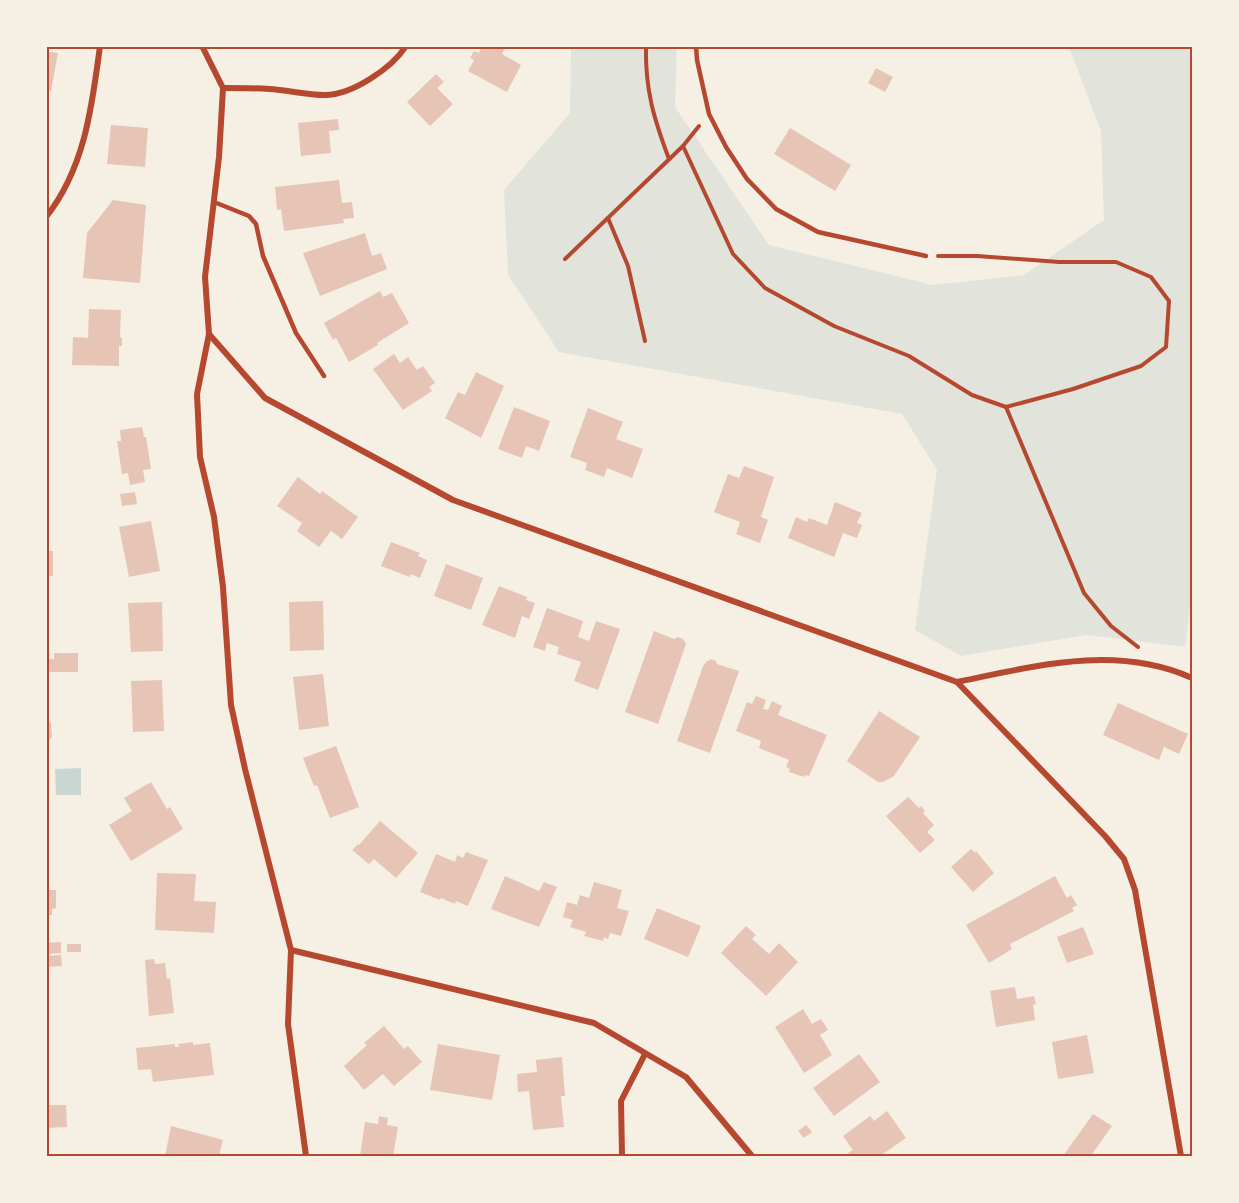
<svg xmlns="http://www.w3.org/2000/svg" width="1239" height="1203" font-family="'Roboto Condensed',sans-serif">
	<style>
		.green { fill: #e2e4dc }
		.water { fill: #c9d6d2 }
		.building { fill: #e6c5b7 }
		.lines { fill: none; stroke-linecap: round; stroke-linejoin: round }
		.path { stroke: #b5482f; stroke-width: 4 }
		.service { stroke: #b5482f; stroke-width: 4.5 }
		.minor { stroke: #b5482f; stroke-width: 6 }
		.neatline { fill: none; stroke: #b5482f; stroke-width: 2 }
	</style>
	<rect width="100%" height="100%" fill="#f6efe4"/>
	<polygon class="green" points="571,47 677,47 675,107 769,245 933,285 1024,275 1104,220 1101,131 1069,47 1192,47 1192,593 1185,647 1087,635 961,656 915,630 937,470 902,414 559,352 508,275 504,190 570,113"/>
	<polygon class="water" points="81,768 81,795 56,795 55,769"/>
	<g class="building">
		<polygon points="482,46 506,46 502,54 521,65 507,92 468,71 474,60 470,58 474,51 479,53"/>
		<polygon points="46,51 58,53 51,91 46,90"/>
		<polygon points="876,68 893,77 885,92 868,83"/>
		<polygon points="436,74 444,82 437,88 453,104 430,126 407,102"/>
		<polygon points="338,119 339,130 329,131 331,153 301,156 298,123"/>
		<polygon points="111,125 148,128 145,167 107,164"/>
		<polygon points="790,128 851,165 835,191 774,154"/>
		<polygon points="339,180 342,203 352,202 354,218 343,219 344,223 284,231 281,209 277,210 275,187"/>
		<polygon points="113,200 146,205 140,283 83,278 87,233"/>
		<polygon points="365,233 372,256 381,253 387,269 320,296 303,253"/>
		<polygon points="380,291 383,297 392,293 409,323 377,343 378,345 349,362 336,338 333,340 324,323"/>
		<polygon points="89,309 121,310 120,337 122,338 122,346 119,346 119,366 72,365 73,337 88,338"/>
		<polygon points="394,354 400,363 408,357 417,370 423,366 435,383 429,387 432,391 403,410 373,369"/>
		<polygon points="476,372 504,386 481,438 445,418 458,392 465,395"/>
		<polygon points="514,407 550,421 539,451 526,446 522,458 498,449"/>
		<polygon points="588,408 623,422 616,439 643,449 632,478 607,468 604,477 585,470 587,463 570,457"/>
		<polygon points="142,427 144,437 146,437 151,469 143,470 145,482 130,485 128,473 122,474 117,441 121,441 120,430"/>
		<polygon points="744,466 774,477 761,517 768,520 760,543 736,534 740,522 714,512 728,474 739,478"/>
		<polygon points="298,477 320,494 322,491 358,517 342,539 331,531 319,547 297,531 302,523 277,506"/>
		<polygon points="135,492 137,504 122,506 120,494"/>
		<polygon points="835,502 862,513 857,523 862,525 857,538 843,533 834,557 788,538 796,517 807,522 809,518 827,525"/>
		<polygon points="151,521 160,571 129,577 119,527"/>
		<polygon points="391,542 420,553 418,556 427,560 420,578 411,574 410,577 381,566"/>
		<rect x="46" y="551" width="7" height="25"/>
		<polygon points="446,564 483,578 471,610 434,596"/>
		<polygon points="499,586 527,597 526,600 535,603 529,619 522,616 515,638 482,625"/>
		<polygon points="323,601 324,650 290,651 289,602"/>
		<polygon points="162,602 163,651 131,652 128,603"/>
		<polygon points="547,608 583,621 578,637 589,641 596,621 620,629 598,690 574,681 581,662 557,654 559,647 547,643 545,651 533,647"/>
		<polygon points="654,631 674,639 678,637 683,639 686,644 658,724 625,712"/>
		<polygon points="54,653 78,653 78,672 46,672 46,659 54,659"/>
		<polygon points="711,659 716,661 717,664 739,671 710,753 677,741 703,666 706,662"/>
		<polygon points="323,674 329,726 299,730 293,677"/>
		<polygon points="162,680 164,731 133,732 131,681"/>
		<polygon points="756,696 766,700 763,709 768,710 772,701 782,706 778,715 827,735 809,776 805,775 804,777 789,772 790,769 786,767 789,760 759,748 761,741 736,731 747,702 752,704"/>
		<polygon points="1118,703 1188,734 1179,754 1164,747 1159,760 1103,735"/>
		<polygon points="879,711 920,737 894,776 883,782 878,782 847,761"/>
		<polygon points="46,719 51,723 52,737 46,743"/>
		<polygon points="336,746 359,807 330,818 317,785 314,786 303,758"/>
		<polygon points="151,782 167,809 170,807 183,829 131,861 109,825 132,811 124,798"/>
		<polygon points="908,797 919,808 921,806 925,811 923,813 934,825 927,832 935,840 920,853 886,816"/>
		<polygon points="380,821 418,853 396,878 374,859 369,864 352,850 358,844 359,845"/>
		<polygon points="971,849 975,853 976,851 994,873 973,892 951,867"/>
		<polygon points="466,852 488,860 468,906 456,901 455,904 441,898 440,900 420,892 436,854 455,862 457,855 463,858"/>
		<polygon points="157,873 196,874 194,901 216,902 214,933 155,930"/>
		<polygon points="505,876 539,891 544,882 557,887 539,927 491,909"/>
		<polygon points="1055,876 1067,898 1071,895 1077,905 1072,908 1074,911 1010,944 1012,949 989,963 966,925"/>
		<polygon points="594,882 622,890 617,908 629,911 621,936 610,933 608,939 604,937 603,941 584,936 586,932 570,927 573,920 563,917 567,902 577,905 580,895 589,898"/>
		<polygon points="46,890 56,890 56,908 52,909 52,915 46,915"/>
		<polygon points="657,908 701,926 688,957 644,939"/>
		<polygon points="746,926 756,935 752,939 769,954 779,943 798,962 766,996 721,953"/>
		<polygon points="1083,927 1094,954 1067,963 1057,937"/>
		<polygon points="61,942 61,953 46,954 46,943"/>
		<rect x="67" y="944" width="14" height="8"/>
		<polygon points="61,955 62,966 46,967 46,956"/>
		<polygon points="154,959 155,964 165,963 167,979 170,978 174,1013 149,1016 145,960"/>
		<polygon points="1015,987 1017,999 1034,996 1036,1004 1033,1005 1035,1020 996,1027 990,991"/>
		<polygon points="803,1009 812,1024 821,1019 828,1030 820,1035 832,1055 804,1073 775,1027"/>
		<polygon points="384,1026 404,1049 408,1046 422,1062 394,1086 383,1074 364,1090 344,1066 367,1045 364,1043"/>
		<polygon points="1087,1035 1094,1073 1058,1079 1052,1042"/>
		<polygon points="193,1042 193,1045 210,1043 214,1075 153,1082 151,1069 138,1070 136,1048 175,1044 175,1047 179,1047 178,1044"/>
		<polygon points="438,1044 500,1055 492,1100 430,1090"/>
		<polygon points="859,1054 880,1082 834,1116 813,1088"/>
		<polygon points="562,1057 565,1096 561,1096 564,1127 533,1130 529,1091 518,1092 517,1074 537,1072 536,1060"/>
		<polygon points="46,1105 66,1105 67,1127 46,1128"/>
		<polygon points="887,1111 906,1138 880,1156 851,1156 848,1153 853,1150 843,1136 870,1116 874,1121"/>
		<polygon points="1093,1114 1112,1126 1092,1154 1095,1156 1063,1156"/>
		<polygon points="379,1116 388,1118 387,1125 398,1127 393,1156 360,1156 365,1122 378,1124"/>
		<polygon points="806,1125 812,1132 804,1138 798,1131"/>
		<polygon points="171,1126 223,1140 219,1156 165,1156"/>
	</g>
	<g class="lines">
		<g class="path">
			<path d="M646,46C645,90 654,119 669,159"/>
			<polyline points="699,126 683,146 733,254 765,288 834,326 909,356 972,395 1006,407 1073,389 1141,366 1166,347 1169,301 1151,277 1116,262 1059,262 977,256 938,256"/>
			<polyline points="608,218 628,266 645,341"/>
			<polyline points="565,259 683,146"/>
			<polyline points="1006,407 1084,593 1111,626 1138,647"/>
		</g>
		<g class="service">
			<polyline points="696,46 697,60 709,114 726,147 747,179 776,209 818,232 926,256"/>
			<polyline points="214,202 249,216 256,224 263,256 296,333 324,376"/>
		</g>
		<g class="minor">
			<polyline points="202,46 223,88 219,157 205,277 209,334 197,394 200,457 214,517 223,587 231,705 245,769 291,950 594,1023 686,1077 752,1156"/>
			<path d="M223,88C238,88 254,88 269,89C288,90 306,95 325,95C352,95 392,68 406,46"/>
			<path d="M46,217C85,168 92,106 100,46"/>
			<polyline points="209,334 265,398 453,500 957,682 1105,836 1124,859 1135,890 1181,1156"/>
			<path d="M957,682C1035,666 1116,644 1192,678"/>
			<polyline points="291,950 288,1024 306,1156"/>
			<polyline points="622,1156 621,1101 645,1054"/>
		</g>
	</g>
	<rect width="1239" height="1203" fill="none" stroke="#f6efe4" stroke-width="96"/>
	<rect x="48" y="48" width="1143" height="1107" class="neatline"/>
</svg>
